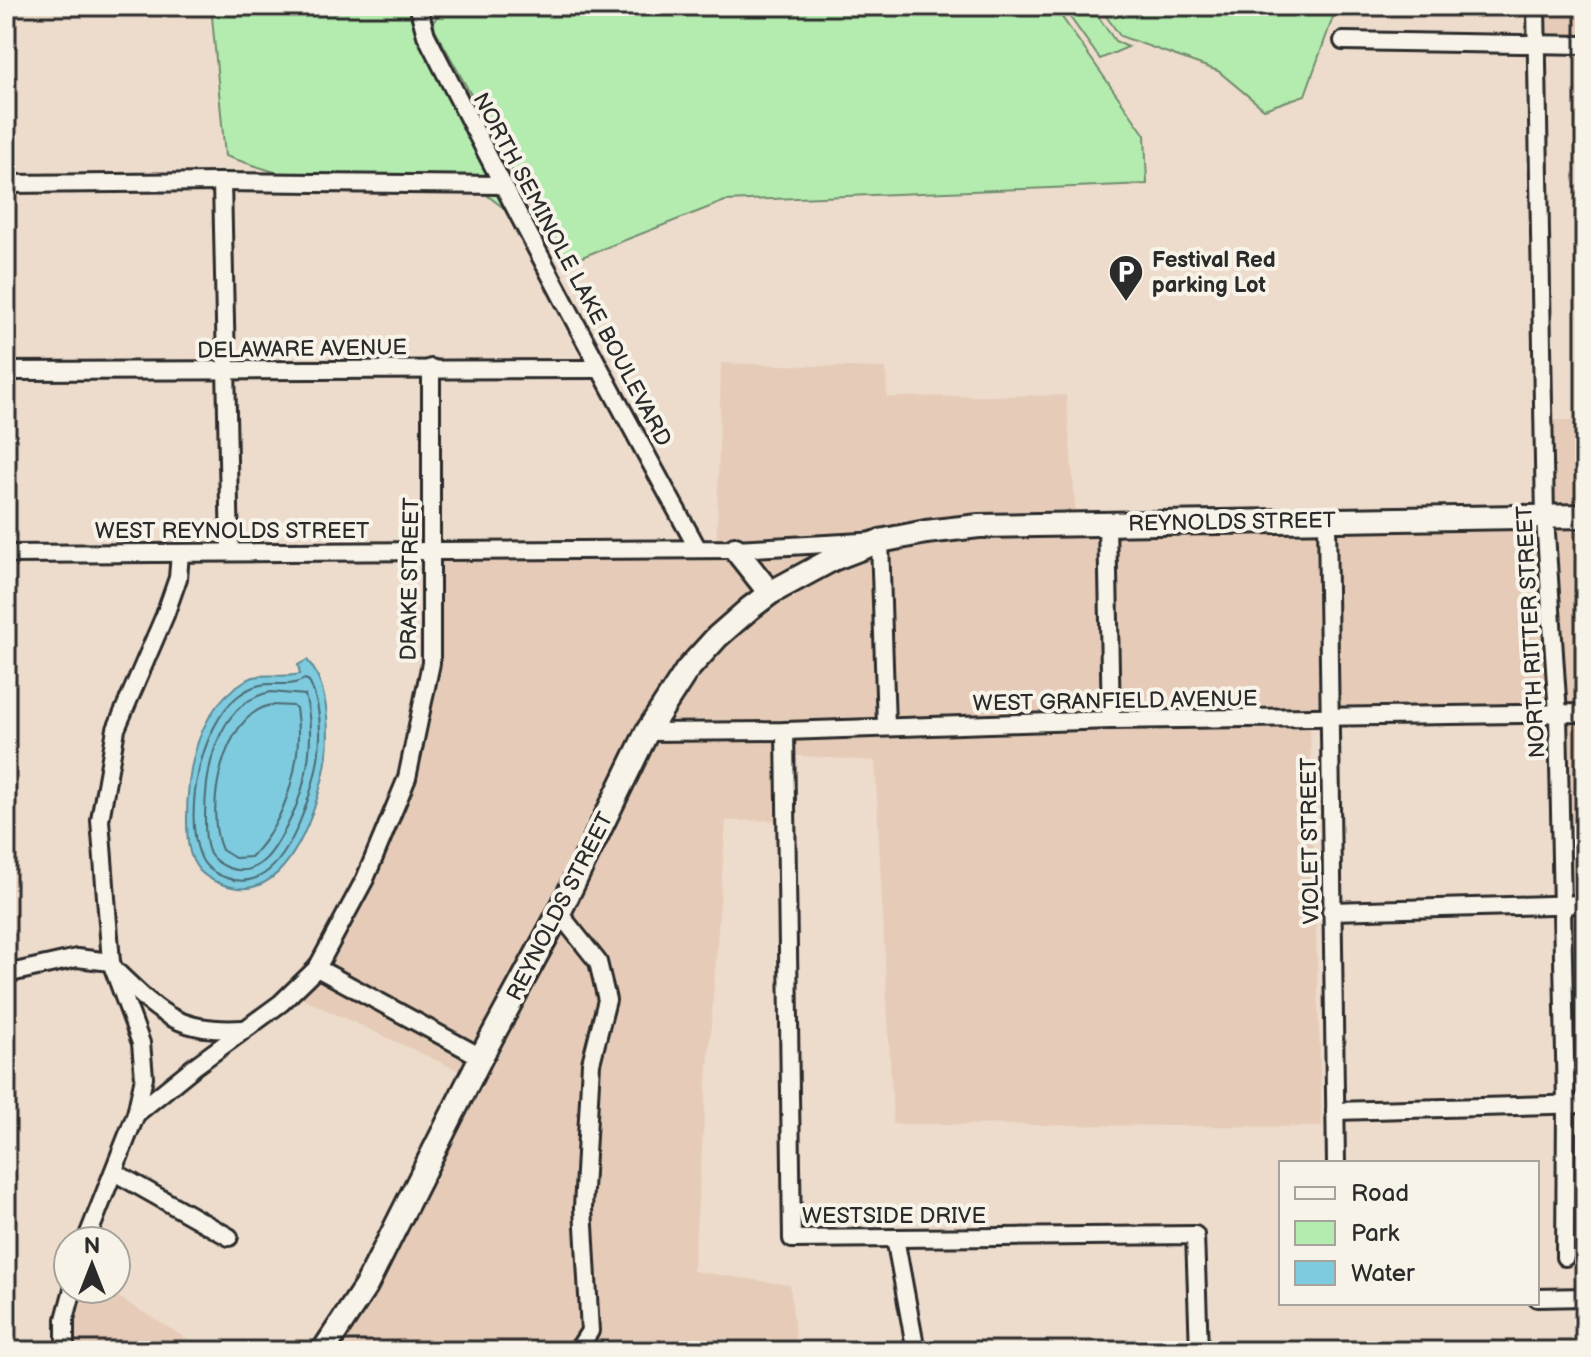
<svg xmlns="http://www.w3.org/2000/svg" width="1591" height="1357" font-family="'Balsamiq Sans',sans-serif">
	<style>
		.built { fill: #e6ccb8 }
		.green { fill: #b4ecaf; stroke: #708c6d; stroke-width: 2 }
		.water { fill: #7ecade; stroke: #5d8a96; stroke-width: 2 }
		.lines { fill: none; stroke-linecap: round; stroke-linejoin: round }
		.shore { stroke: #4c6b73; stroke-width: 2 }
		.minor-casing { stroke: #2b2b2b; stroke-width: 22 }
		.secondary-casing { stroke: #2b2b2b; stroke-width: 28 }
		.minor { stroke: #f7f3e8; stroke-width: 16 }
		.secondary { stroke: #f7f3e8; stroke-width: 22 }
		.labels { text-anchor: middle; stroke-width: 8; stroke-linejoin: round; paint-order: stroke }
		.poi-label { font-size: 22px; font-weight: bold; fill: #2b2b2b; stroke: #f7f3e8; text-anchor: start }
		.street-label { font-size: 22px; fill: #2b2b2b; stroke: #f7f3e8 }
	</style>
	<rect width="100%" height="100%" fill="#eddccc"/>
	<filter id="ink" filterUnits="userSpaceOnUse"><feTurbulence type="fractalNoise" baseFrequency=".0125" numOctaves="2"/><feDisplacementMap in="SourceGraphic" scale="16" xChannelSelector="R" yChannelSelector="G"/><feConvolveMatrix kernelMatrix="1 2 1 2 8 2 1 2 1" color-interpolation-filters="sRGB"/></filter>
	<g filter="url(#ink)">
		<g class="built">
			<polygon points="1544,6 1585,6 1585,36 1544,37"/>
			<polygon points="721,363 886,368 887,397 1066,395 1076,515 978,517 772,583 734,537 724,548 758,592 712,631 553,909 464,1073 294,995 382,852 433,699 439,561 716,559"/>
			<polygon points="1550,420 1585,420 1585,508 1553,509"/>
			<polygon points="1585,525 1585,895 1569,896 1566,713 1554,526"/>
			<polygon points="1538,526 1551,733 1550,725 1337,727 1335,528"/>
			<polygon points="1319,528 1321,728 1310,728 1322,1127 893,1124 875,761 786,755 793,820 726,821 693,1271 790,1285 797,1351 333,1351 653,736 693,676 753,616 802,585 882,550 979,535"/>
			<polygon points="74,1289 105,1289 207,1351 70,1351"/>
		</g>
		<g class="green">
			<polygon points="211,6 435,6 427,20 427,28 542,237 480,190 315,185 225,156"/>
			<polygon points="444,6 1054,6 1145,135 1147,184 725,201 564,264 432,24"/>
			<polygon points="1062,6 1091,6 1115,41 1128,47 1100,59"/>
			<polygon points="1099,6 1337,6 1305,95 1264,109 1218,71 1120,36"/>
		</g>
		<path class="water" d="M307,660C331,686 331,745 323,777C313,818 286,899 232,887C221,885 208,879 200,871C187,857 187,836 187,819C187,768 198,708 246,680C263,671 282,679 300,674L298,665Z"/>
		<g class="lines">
			<g class="shore">
				<path d="M305,679L309,681C326,715 321,758 310,793C299,828 275,895 227,878C215,874 204,867 200,855C183,813 201,726 237,697C266,673 282,692 305,679Z"/>
				<path d="M271,692L305,695C316,735 308,783 290,820C278,844 261,880 229,868C222,865 214,861 210,854C205,843 205,829 205,817C205,771 216,703 271,692Z"/>
				<path d="M271,705L293,706L296,708C304,758 287,820 251,857L235,858L222,850C204,811 222,715 271,705Z"/>
			</g>
			<defs>
				<g id="minor">
					<path d="M421,6L420,13L426,35C514,208 604,379 698,549"/>
					<polyline points="1536,6 1545,518 1558,714 1566,1104 1565,1257"/>
					<polyline points="1343,41 1585,45"/>
					<polyline points="222,182 230,552"/>
					<polyline points="6,184 222,182 503,185"/>
					<polyline points="6,371 598,369"/>
					<polyline points="1327,519 1336,1163"/>
					<polyline points="1107,523 1111,720"/>
					<polyline points="6,554 735,549 880,541 886,726"/>
					<polyline points="785,731 792,1239 1195,1235 1199,1351"/>
					<polyline points="647,732 785,731 1111,720 1585,713"/>
					<polyline points="1331,911 1585,904"/>
					<polyline points="559,913 598,962 607,1000 591,1063 583,1208 590,1331 577,1351"/>
					<polyline points="317,968 481,1057"/>
					<path d="M118,973C162,1015 179,1033 244,1029"/>
					<polyline points="6,974 77,958 111,962"/>
					<polyline points="1335,1111 1585,1104"/>
					<polyline points="136,1114 195,1066 281,1003 317,968 365,879 407,778 431,663 431,368"/>
					<polyline points="114,1172 229,1237"/>
					<polyline points="895,1238 916,1351"/>
					<polyline points="86,1241 136,1114 144,1077 141,1043 111,962 100,820 116,729 165,615 178,578 180,553"/>
					<polyline points="1537,1298 1585,1297"/>
					<polyline points="65,1351 65,1319 73,1289"/>
				</g>
				<g id="secondary">
					<polyline points="735,549 770,593"/>
					<polyline points="323,1351 366,1286 481,1057 559,913 647,732 687,670 717,637 749,609 770,593 833,559 880,541 926,532 979,526 1585,516"/>
				</g>
			</defs>
			<use href="#minor" class="minor-casing"/>
			<use href="#secondary" class="secondary-casing"/>
			<use href="#minor" class="minor"/>
			<use href="#secondary" class="secondary"/>
		</g>
	</g>
	<defs>
		<symbol id="parking-pin" viewBox="-11 -11 22 30"><path d="M0 17L-7.5 6A9.5 9.5 0 1 1 7.5 6Z" fill="#2b2b2b" stroke="#f7f3e8"/><path d="M-3.5-5.5H1a3.5 3.5 0 0 1 0 7H-1V5.5H-3.5ZM-1-3.4V-.6H.8a1.4 1.4 0 0 0 0-2.8Z" fill="#fff"/></symbol>
	</defs>
	<g fill-rule="evenodd">
		<use href="#parking-pin" x="1106" y="252" width="40" height="54"/>
	</g>
	<g class="labels">
		<g class="poi-label">
			<text x="1152" y="267">Festival Red<tspan x="1152" dy="25">parking Lot</tspan></text>
		</g>
		<g class="street-label">
			<text transform="translate(573 269) rotate(62)" y="8">NORTH SEMINOLE LAKE BOULEVARD</text>
			<text transform="translate(302 348) rotate(-1)" y="8">DELAWARE AVENUE</text>
			<text transform="translate(1232 521) rotate(-1)" y="8">REYNOLDS STREET</text>
			<text x="232" y="538">WEST REYNOLDS STREET</text>
			<text transform="translate(409 579) rotate(-89)" y="8">DRAKE STREET</text>
			<text transform="translate(1530 632) rotate(-93)" y="8">NORTH RITTER STREET</text>
			<text transform="translate(1115 700) rotate(-1)" y="8">WEST GRANFIELD AVENUE</text>
			<text transform="translate(1309 841) rotate(-91)" y="8">VIOLET STREET</text>
			<text transform="translate(559 906) rotate(-63)" y="8">REYNOLDS STREET</text>
			<text x="894" y="1223">WESTSIDE DRIVE</text>
		</g>
	</g>
	<rect width="1591" height="1357" fill="none" stroke="#f7f3e8" stroke-width="32"/>
	<rect x="16" y="16" width="1559" height="1325" fill="none" stroke="#2b2b2b" stroke-width="3" filter="url(#ink)"/>
	<rect x="1279" y="1161" width="260" height="144" fill="#f7f3e8" stroke="#a5a39c" stroke-width="2"/>
	<rect x="1295" y="1187" width="40" height="12" fill="#f7f3e8" stroke="#a5a39c" stroke-width="2"/>
	<text x="1351" y="1201" font-size="24" fill="#2b2b2b">Road</text>
	<rect x="1295" y="1221" width="40" height="24" fill="#b4ecaf" stroke="#a5a39c" stroke-width="2"/>
	<text x="1351" y="1241" font-size="24" fill="#2b2b2b">Park</text>
	<rect x="1295" y="1261" width="40" height="24" fill="#7ecade" stroke="#a5a39c" stroke-width="2"/>
	<text x="1351" y="1281" font-size="24" fill="#2b2b2b">Water</text>
	<g transform="translate(92 1265)"><circle r="38" fill="#f7f3e8" stroke="#a5a39c" stroke-width="2"/>
	<path d="M0-6L14 30L0 20L-14 30Z" fill="#2b2b2b"/>
	<text y="-12" font-size="22" font-weight="bold" text-anchor="middle" fill="#2b2b2b">N</text>
	</g>
</svg>
